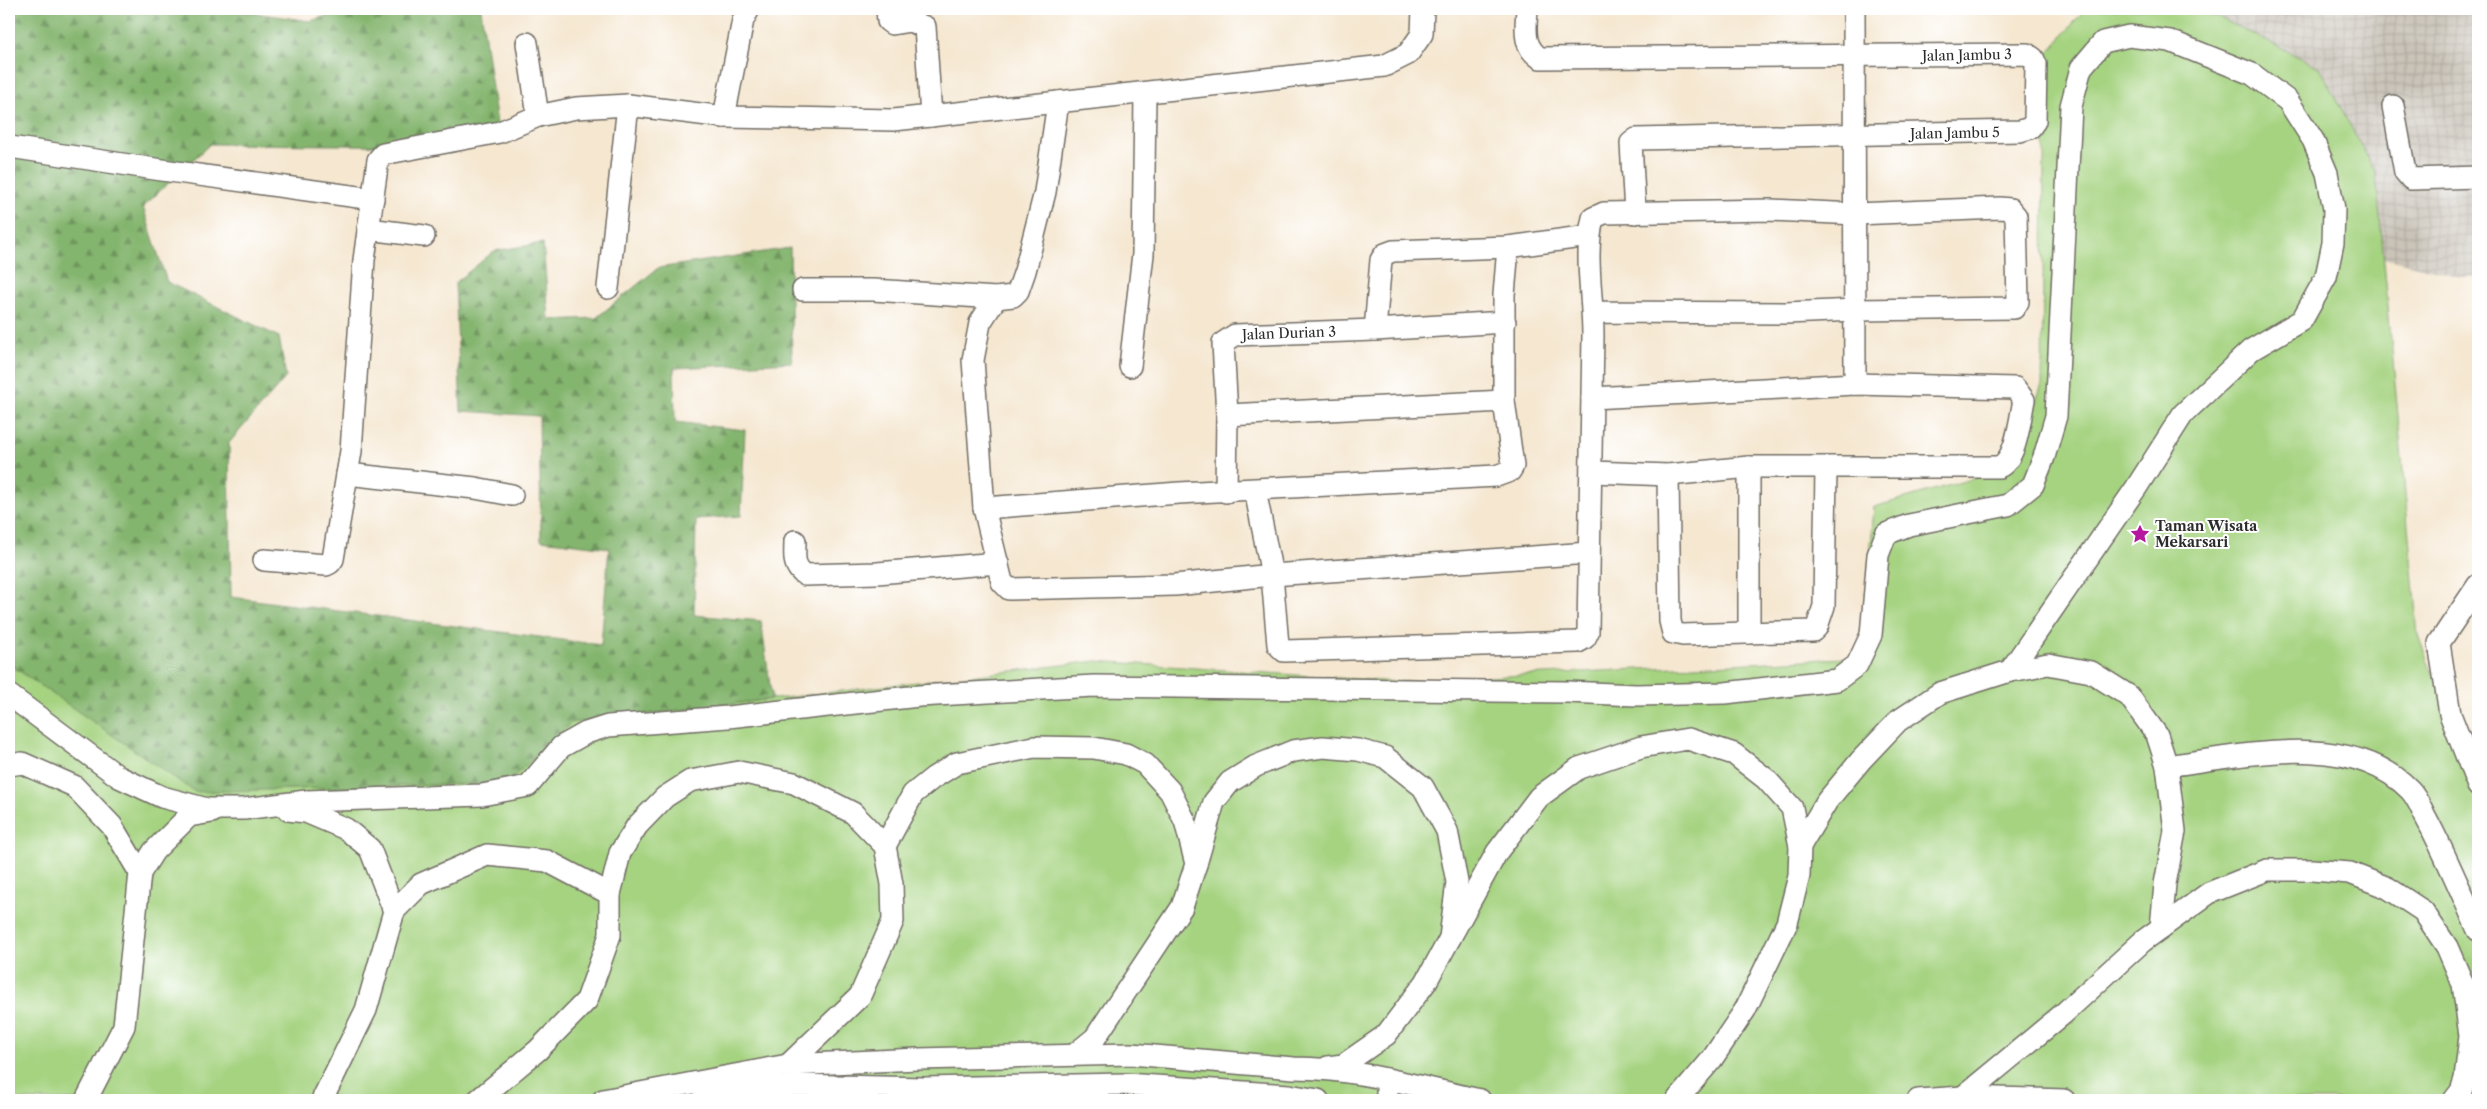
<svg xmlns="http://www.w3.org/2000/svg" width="2487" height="1109" font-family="'Libre Caslon Text',serif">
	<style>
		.industrial { fill: url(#industrial-grid) }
		.forest { fill: url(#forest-firs); stroke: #58704c }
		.park { fill: #a5d380; stroke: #687f56 }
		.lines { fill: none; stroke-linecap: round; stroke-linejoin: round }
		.minor-casing { stroke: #726d65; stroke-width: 24 }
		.minor { stroke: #fff; stroke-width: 21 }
		.labels { text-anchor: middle; stroke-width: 4; stroke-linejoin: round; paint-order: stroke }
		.street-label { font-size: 14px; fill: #2b2b2b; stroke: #fff }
		.poi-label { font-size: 14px; font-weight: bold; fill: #2b2b2b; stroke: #fff; text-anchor: start }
	</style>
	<defs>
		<pattern id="industrial-grid" width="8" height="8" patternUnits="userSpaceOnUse" patternTransform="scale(1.25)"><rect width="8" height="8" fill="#c9c3b8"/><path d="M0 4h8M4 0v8" fill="none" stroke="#ada89e"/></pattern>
		<pattern id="forest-firs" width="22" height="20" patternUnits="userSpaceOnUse" patternTransform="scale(1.25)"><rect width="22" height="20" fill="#84b56e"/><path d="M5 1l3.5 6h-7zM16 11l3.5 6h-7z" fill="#6c935b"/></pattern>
	</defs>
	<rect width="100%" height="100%" fill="#fff"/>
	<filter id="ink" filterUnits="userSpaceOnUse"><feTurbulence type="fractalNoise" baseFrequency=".02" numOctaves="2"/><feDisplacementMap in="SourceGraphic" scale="10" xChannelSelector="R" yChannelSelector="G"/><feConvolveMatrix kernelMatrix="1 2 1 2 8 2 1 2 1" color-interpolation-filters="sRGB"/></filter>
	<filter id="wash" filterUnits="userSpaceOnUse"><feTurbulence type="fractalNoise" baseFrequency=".0096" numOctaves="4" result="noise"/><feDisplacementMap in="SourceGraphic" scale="20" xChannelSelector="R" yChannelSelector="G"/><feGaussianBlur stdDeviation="1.12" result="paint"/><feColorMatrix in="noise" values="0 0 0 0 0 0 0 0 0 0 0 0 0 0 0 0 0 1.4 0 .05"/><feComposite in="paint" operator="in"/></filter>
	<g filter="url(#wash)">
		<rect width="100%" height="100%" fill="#f5e7d0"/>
		<polygon class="industrial" points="2186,9 2478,9 2478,277 2461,277 2384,258 2376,174"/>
		<polygon class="forest" points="9,9 228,9 310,21 349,9 481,9 498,131 469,146 210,144 143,207 167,282 279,337 286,377 229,443 231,597 601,645 609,548 541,540 539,416 461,411 455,283 494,251 543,243 549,320 596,318 658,268 790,248 792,362 674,368 675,422 745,430 741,516 696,519 694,615 761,621 772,699 571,723 507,783 195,792 9,664"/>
		<polygon class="park" points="2085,9 2186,9 2222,19 2319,67 2376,174 2418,636 2478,786 2478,1100 9,1100 9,664 195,792 507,783 571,723 1097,661 1395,682 1862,657 1874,507 2010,468 2042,385 2045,57"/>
	</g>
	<g filter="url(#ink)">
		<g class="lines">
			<defs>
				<g id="minor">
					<polyline points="887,9 888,21 892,24 910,21 925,27 931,116"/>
					<path d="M1527,9C1526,28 1522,46 1540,58L2027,54L2033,58L2036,64L2035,121L2030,128L2020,131L1636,139L1631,143L1635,213"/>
					<polyline points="1854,9 1855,384"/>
					<polyline points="527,43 538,116"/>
					<polyline points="2393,106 2405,172 2411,179 2478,177"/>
					<polyline points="724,117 743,20 749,9"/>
					<polyline points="10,147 155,169 373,199"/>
					<polyline points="368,229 424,236"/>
					<polyline points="608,288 628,105"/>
					<polyline points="803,290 873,290 996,298 1013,296 1018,291 1025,271 1045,192 1058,102"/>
					<polyline points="996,298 980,323 973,360 984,508 1002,582 1009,589 1175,585 1272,575 1589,553"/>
					<polyline points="1375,330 1381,260 1385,254 1393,251 1508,247 1589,236"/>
					<polyline points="1130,366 1143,254 1145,94"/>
					<path d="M1592,398L1855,384L2015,388L2024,400C2020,418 2017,459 1999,467H1749L1668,475L1593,472"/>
					<polyline points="1227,415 1504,401"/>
					<polyline points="1749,467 1749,633"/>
					<polyline points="347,474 475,488 512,495"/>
					<polyline points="1668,475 1670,621 1673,633 1683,635 1813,631 1817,627 1824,606 1826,468"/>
					<path d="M1255,490L1272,575L1278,645L1284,651L1578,642L1585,638L1588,632C1590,533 1592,434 1593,335C1593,297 1584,255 1593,218L1604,213L1771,210L1856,214L2000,208L2010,209L2016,216L2018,302L2014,308L1856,310L1786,313L1593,312"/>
					<polyline points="1226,492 1227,415 1223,343 1235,335 1375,330 1505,322"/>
					<polyline points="984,508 1179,493 1496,476 1510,471 1513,466 1504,401 1504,295 1508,247"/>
					<path d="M795,541C795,555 792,566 805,575L877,573L998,563"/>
					<polyline points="264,560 326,565 330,563 333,559 351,451 364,260 378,160 383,154 500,132 538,116 576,108 628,105 724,117 894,120 1384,66 1408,54 1422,34 1423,9"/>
					<polyline points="2478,585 2439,643 2450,714 2478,786"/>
					<polyline points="9,695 119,777 162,797 207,809 244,809 306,801 482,795 528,786 561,747 586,733 608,726 728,717 919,696 1094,686 1567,692 1636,695 1725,693 1837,680 1857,665 1871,635 1878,555 1886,534 1909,525 2008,505 2033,485 2044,457 2056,416 2071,106 2081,68 2103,42 2129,36 2170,41 2252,74 2288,101 2313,140 2327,173 2334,209 2333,243 2326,277 2302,320 2251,350 2183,414 2136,488 2010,671"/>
					<polyline points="9,765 22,763 74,786 112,826 140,873 124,1026 86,1100"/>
					<path d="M2167,766C2241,756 2352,729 2410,790C2417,797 2421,808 2425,816C2445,853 2461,892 2478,930"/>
					<polyline points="288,810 306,812 346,829 370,849 394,911 366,1010 322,1100"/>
					<polyline points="885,846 913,794 933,778 957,763 1034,747 1094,748 1126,754 1145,764 1170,791 1185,821 1196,864 1182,907 1095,1038 1074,1055"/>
					<polyline points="1800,846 1827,801 1861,760 1898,721 1940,693 2010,671 2048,664 2091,672 2129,696 2157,735 2167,766 2175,831 2165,884 2161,928"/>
					<polyline points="1196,864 1214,802 1230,782 1256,766 1293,751 1323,747 1358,750 1385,757 1423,787 1447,831 1457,882 1450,938 1426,982 1386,1035 1343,1065 1328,1067"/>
					<polyline points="140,873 154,851 189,816 212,812"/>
					<polyline points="610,894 620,853 637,826 665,797 690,781 739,772 794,783 853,813 885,846 892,884 893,921 860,996 788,1065"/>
					<polyline points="394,911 421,884 487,855 547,861 610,894 610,935 587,1000 538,1050 478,1100"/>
					<polyline points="1450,938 1497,852 1539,797 1579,768 1641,747 1688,739 1734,754 1766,779 1792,808 1800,846 1799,876 1787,923 1745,1010 1712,1059 1677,1100"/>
					<path d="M603,1100L788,1065L918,1059L1131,1054L1294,1068C1357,1068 1420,1087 1480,1100"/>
					<polyline points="702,1100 793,1085 924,1088 1125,1084 1289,1095 1318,1100"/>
					<polyline points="1387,1100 1387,1079"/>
					<polyline points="1918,1100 1963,1097 2064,1100"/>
					<polyline points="1959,1100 2063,1014 2143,941 2209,893 2267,870 2312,870 2350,873 2388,888 2423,911 2447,947 2463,984 2470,1036 2465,1079 2461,1091 2454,1100"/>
				</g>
			</defs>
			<use href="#minor" class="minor-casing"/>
			<use href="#minor" class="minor"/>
		</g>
	</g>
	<defs>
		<symbol id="sight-bare" viewBox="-9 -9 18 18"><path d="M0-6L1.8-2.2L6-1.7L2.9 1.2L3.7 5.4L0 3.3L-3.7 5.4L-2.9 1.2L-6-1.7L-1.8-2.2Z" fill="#b5179e" stroke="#fff" stroke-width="2.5" paint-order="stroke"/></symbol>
	</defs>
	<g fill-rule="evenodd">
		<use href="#sight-bare" x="2126" y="520" width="28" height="28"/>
	</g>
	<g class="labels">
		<g class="street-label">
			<text transform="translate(1967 55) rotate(-1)" y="5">Jalan Jambu 3</text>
			<text transform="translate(1955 133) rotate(-1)" y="5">Jalan Jambu 5</text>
			<text transform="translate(1289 333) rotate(-2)" y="5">Jalan Durian 3</text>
		</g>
		<g class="poi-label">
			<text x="2155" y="531">Taman Wisata<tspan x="2155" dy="16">Mekarsari</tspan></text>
		</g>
	</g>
	<rect width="2487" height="1109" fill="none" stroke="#fff" stroke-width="30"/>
</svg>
